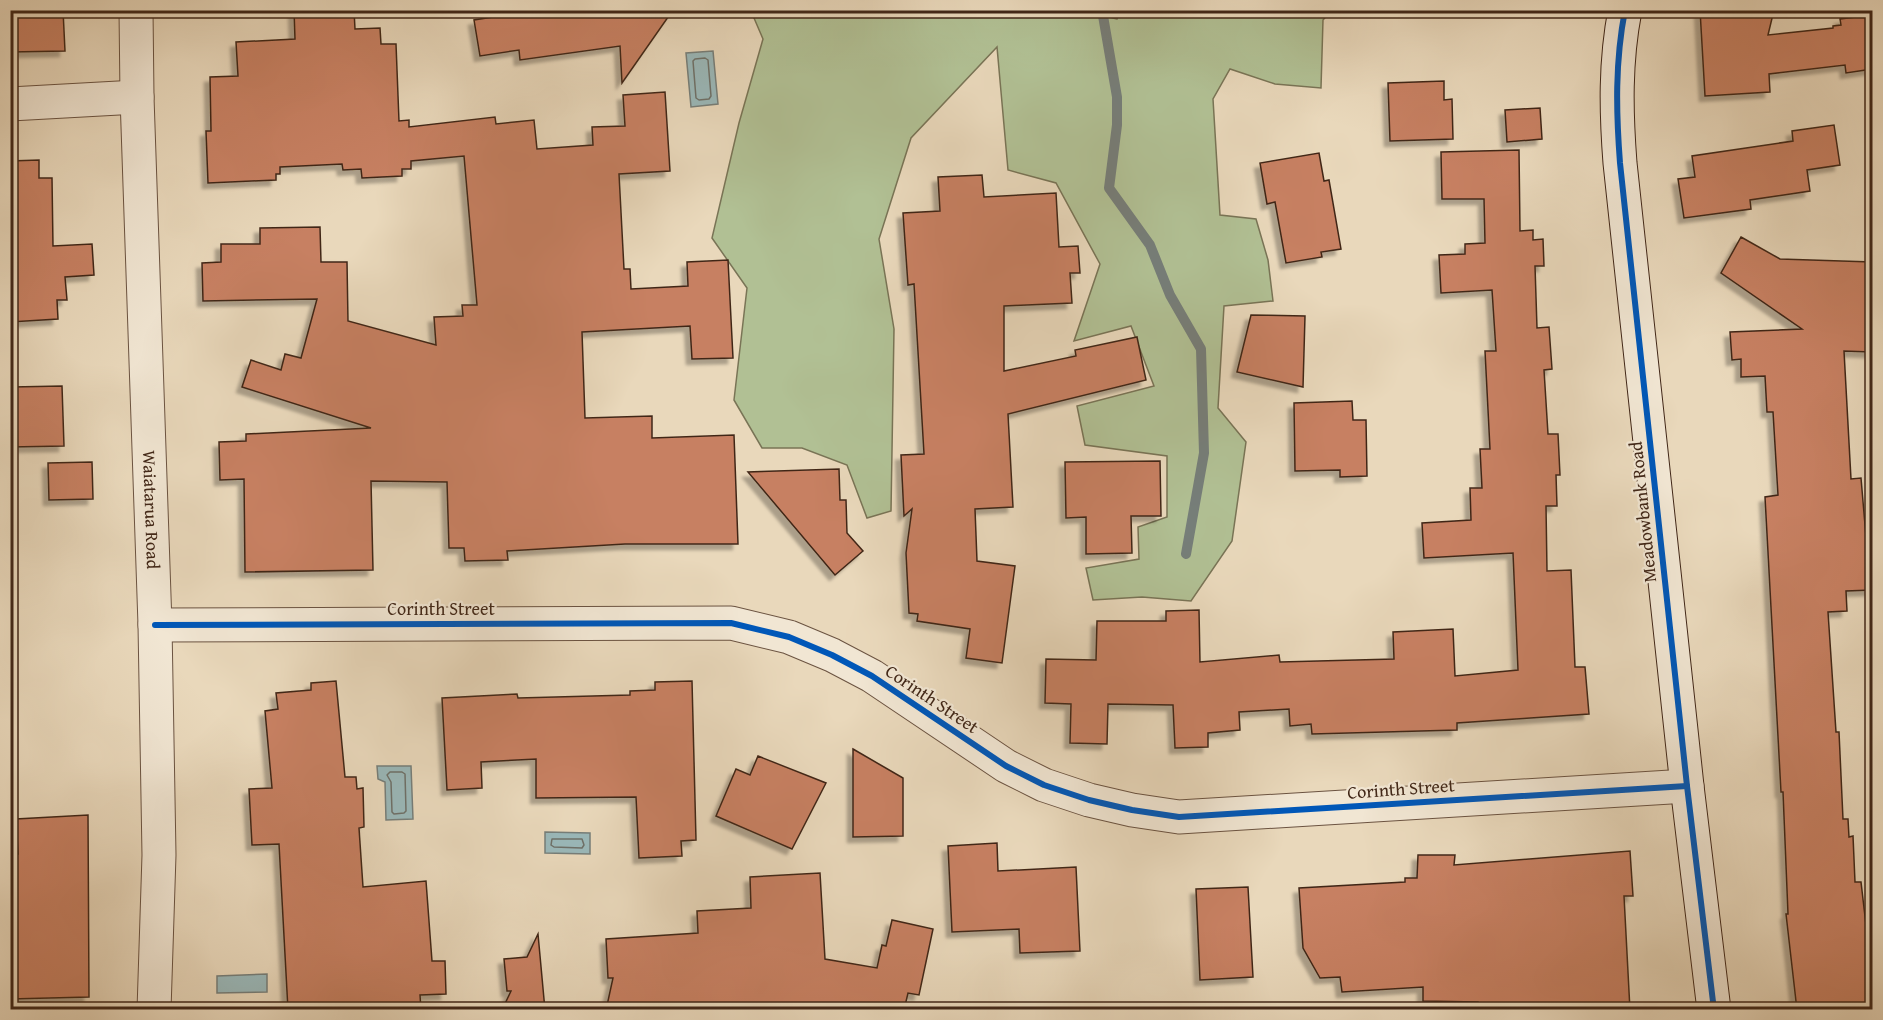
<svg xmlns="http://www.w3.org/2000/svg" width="1883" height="1020" font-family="'Gentium Book Plus',serif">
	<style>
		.green { fill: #b1c094; stroke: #797456; stroke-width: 1.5 }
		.water { fill: #9ab8b9; stroke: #767e79; stroke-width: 1.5 }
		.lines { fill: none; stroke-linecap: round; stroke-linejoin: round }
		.shore { stroke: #6e7068; stroke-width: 1.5 }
		.stream { stroke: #767e79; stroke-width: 10 }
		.building { fill: #c78062; stroke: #412718; stroke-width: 1.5; filter: url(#shadow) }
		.street-casing { stroke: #6b5341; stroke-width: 35 }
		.secondary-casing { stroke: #412718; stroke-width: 35 }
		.street { stroke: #f1e6d3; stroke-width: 33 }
		.secondary { stroke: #f1e6d3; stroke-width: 33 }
		.cycleway-casing { stroke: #f1e6d3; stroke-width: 10 }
		.cycleway { stroke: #0057b8; stroke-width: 6 }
		.labels { text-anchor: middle; stroke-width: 4.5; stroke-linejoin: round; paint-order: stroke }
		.street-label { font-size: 18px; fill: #412718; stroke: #f1e6d3 }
	</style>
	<defs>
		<filter id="shadow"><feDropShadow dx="-5.5" dy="5.5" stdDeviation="1.5" flood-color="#0004"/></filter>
	</defs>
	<rect width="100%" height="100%" fill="#e9d8bb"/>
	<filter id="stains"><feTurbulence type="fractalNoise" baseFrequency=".00333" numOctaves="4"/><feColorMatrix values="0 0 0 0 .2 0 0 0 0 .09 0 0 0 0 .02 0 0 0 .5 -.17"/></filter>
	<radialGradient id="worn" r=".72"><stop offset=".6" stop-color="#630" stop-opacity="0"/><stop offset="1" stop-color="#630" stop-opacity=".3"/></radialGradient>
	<polygon class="green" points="1083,10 1117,19 1120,10 1331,11 1323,20 1321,88 1275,84 1230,69 1213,99 1220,215 1256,219 1268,260 1273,301 1224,306 1218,408 1246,442 1232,541 1191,601 1142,597 1093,600 1086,568 1139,559 1138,527 1167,517 1167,456 1085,445 1077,406 1154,386 1131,326 1074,341 1100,264 1056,183 1008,170 997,47 911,138 879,239 894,329 891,511 867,518 847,465 802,448 762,448 734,400 747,288 712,238 739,123 763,39 751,11"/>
	<g class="water">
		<polygon points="713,51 718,104 691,107 686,53"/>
		<polygon points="377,766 411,766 413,819 386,820 385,782 378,779"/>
		<polygon points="545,832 590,833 590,854 545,853"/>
		<polygon points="267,974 267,992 217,993 217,976"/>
	</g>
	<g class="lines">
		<g class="shore">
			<polygon points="695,59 705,58 708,60 711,96 709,99 699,100 696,98 693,61"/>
			<polygon points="390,772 402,772 405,774 406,811 404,813 394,814 392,812 391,782 387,775"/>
			<polygon points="552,839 582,839 584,845 582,848 554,847 551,845"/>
		</g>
		<polyline class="stream" points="1102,10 1117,97 1117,125 1109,188 1150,245 1170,295 1201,349 1204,453 1186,554"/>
	</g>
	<g class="building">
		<polygon points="10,10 63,10 65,51 10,52"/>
		<polygon points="294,10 354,10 355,29 380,28 381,44 396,44 399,121 409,120 409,127 495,117 496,124 534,120 537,149 593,145 592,127 625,126 623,95 665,92 670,171 619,174 624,269 630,269 631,289 688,286 687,262 728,260 733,358 692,359 690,326 582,332 585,418 652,416 652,438 734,435 738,544 625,544 507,551 508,560 465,561 464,548 449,548 447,482 371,481 373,570 245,572 244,479 220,480 219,442 246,441 246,434 371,428 242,387 251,360 281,370 285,354 301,358 317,299 203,301 202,263 221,262 221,244 260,244 260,228 320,227 321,262 347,262 348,321 436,345 434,317 463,316 462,305 477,305 464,156 411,161 411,169 402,169 402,176 362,178 361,169 343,170 342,164 280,167 280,174 276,174 276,180 208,183 206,131 211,131 210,77 238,76 236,42 295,39"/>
		<polygon points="539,10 673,10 622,83 620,46 520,60 519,50 480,56 474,20"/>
		<polygon points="1700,10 1774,10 1768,35 1833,28 1833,26 1841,25 1840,19 1872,15 1872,69 1846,73 1845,65 1769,74 1770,92 1705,96"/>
		<polygon points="1444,81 1444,100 1452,99 1453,139 1390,141 1388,83"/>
		<polygon points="1540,108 1542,139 1507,142 1505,110"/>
		<polygon points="1834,125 1840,165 1807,170 1810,191 1750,200 1751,209 1684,218 1678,179 1695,177 1692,156 1793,141 1792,131"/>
		<polygon points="1519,150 1520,231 1533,230 1533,240 1543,239 1544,266 1535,266 1537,328 1549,327 1552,369 1544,370 1548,434 1558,434 1560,475 1556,475 1557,506 1546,506 1547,571 1571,570 1575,667 1585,667 1589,714 1457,723 1457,730 1312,734 1311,724 1290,726 1289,709 1239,712 1240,730 1208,733 1208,747 1175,748 1173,705 1108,704 1107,744 1070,743 1071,704 1045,703 1046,659 1096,660 1097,621 1166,621 1166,611 1199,610 1200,662 1279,655 1280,662 1394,659 1393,632 1453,629 1455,676 1518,670 1513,553 1424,558 1422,523 1471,520 1470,488 1482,488 1480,449 1490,449 1485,351 1496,351 1492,290 1441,293 1439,255 1465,254 1465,244 1485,243 1484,199 1442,199 1441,152"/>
		<polygon points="1319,153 1324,181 1329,180 1341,249 1321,252 1322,257 1286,263 1275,202 1267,204 1260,163"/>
		<polygon points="39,160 39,178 52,178 53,246 92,244 94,275 65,277 67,300 57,300 58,319 10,322 10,161"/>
		<polygon points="982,175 984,197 1056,193 1059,247 1078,246 1080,273 1070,273 1072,303 1004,306 1004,371 1076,356 1075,350 1137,337 1146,380 1008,414 1013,507 975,509 977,561 1015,566 1002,663 966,658 970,629 917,621 918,614 909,613 906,553 912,509 904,516 901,455 924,454 914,284 908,285 903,213 940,211 938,177"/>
		<polygon points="1741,237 1780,259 1872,262 1872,352 1844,351 1851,479 1861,478 1868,560 1872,560 1872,590 1846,591 1847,611 1828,612 1836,732 1839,732 1843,819 1848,819 1849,837 1853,836 1855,882 1861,882 1872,977 1872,1010 1797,1010 1786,914 1788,914 1783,792 1781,792 1765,497 1778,495 1773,412 1767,412 1765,376 1741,377 1741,359 1732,360 1730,332 1802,329 1721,273"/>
		<polygon points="1251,315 1305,316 1303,387 1237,372"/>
		<polygon points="62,386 64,446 10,447 12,387"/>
		<polygon points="1352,401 1353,420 1366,420 1367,476 1340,477 1340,470 1295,471 1294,403"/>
		<polygon points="1160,461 1161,516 1131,516 1132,553 1086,554 1086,517 1066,518 1065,462"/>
		<polygon points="92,462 93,499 49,500 48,463"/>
		<polygon points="839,469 840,500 846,500 847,533 863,551 835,575 748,472"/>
		<polygon points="336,681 345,777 356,777 357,789 363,788 364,827 359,828 363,887 426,881 432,961 445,961 446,994 420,995 421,1010 288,1010 279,844 252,845 249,789 272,788 265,711 278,709 276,693 311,690 311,683"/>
		<polygon points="692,681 696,840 681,841 682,856 639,858 636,797 536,798 536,759 481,762 482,788 447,790 442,698 517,694 518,698 630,695 630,691 655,690 655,682"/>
		<polygon points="853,749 903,778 903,836 853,837"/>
		<polygon points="758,756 826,783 792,849 716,816 736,769 750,775"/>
		<polygon points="88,815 89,997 10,999 10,854 18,854 16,819"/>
		<polygon points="997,843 998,871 1076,867 1080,951 1020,953 1019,929 952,932 948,846"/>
		<polygon points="1630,851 1633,896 1624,896 1630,1010 1478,1010 1478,1002 1423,1001 1423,987 1342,992 1340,977 1320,978 1303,948 1299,888 1405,882 1405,878 1417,878 1418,855 1455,855 1454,865"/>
		<polygon points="820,873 825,959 877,968 882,945 886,946 892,920 933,929 919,995 908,993 904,1010 606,1010 613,978 608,978 606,939 698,933 697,911 751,908 750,877"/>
		<polygon points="1248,887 1253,977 1200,980 1196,889"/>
		<polygon points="538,934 545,1010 502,1010 511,991 507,991 504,959 527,957"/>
	</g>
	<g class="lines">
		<defs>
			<g id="street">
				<path id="s1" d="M136,10L137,97L155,625L159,855L154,1010"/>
				<polyline points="10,104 137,97"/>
				<polyline points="155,625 731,623 789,637 832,655 872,676 1006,766 1044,785 1089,800 1132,810 1179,817 1687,786"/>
			</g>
			<path id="secondary" d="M1625,10C1615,62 1616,111 1620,163L1687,786L1714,1010"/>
		</defs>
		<use href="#street" class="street-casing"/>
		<use href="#secondary" class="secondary-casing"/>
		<use href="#street" class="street"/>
		<use href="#secondary" class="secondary"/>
		<defs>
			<g id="cycleway">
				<path d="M1625,10C1615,62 1616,111 1620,163L1687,786L1714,1010"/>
				<polyline points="155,625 731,623 789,637 832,655 872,676 1006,766 1044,785 1089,800 1132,810 1179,817 1687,786"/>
			</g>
		</defs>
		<use href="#cycleway" class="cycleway-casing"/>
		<use href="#cycleway" class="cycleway"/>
	</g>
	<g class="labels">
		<g class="street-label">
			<text dy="6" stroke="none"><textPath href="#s1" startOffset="500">Waiatarua Road</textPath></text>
			<text transform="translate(1643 512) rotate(-96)" y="6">Meadowbank Road</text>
			<text x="441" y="615">Corinth Street</text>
			<text transform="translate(932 699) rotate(34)" y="6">Corinth Street</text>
			<text transform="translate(1401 789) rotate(-4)" y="6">Corinth Street</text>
		</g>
	</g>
	<rect width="1883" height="1020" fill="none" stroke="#e9d8bb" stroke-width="36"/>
	<rect x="12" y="12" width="1859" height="996" fill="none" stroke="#412718" stroke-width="3"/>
	<rect x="18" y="18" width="1847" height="984" fill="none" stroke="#412718" stroke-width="1.5"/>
	<rect width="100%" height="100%" filter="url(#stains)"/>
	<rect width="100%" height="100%" fill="url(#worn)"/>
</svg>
